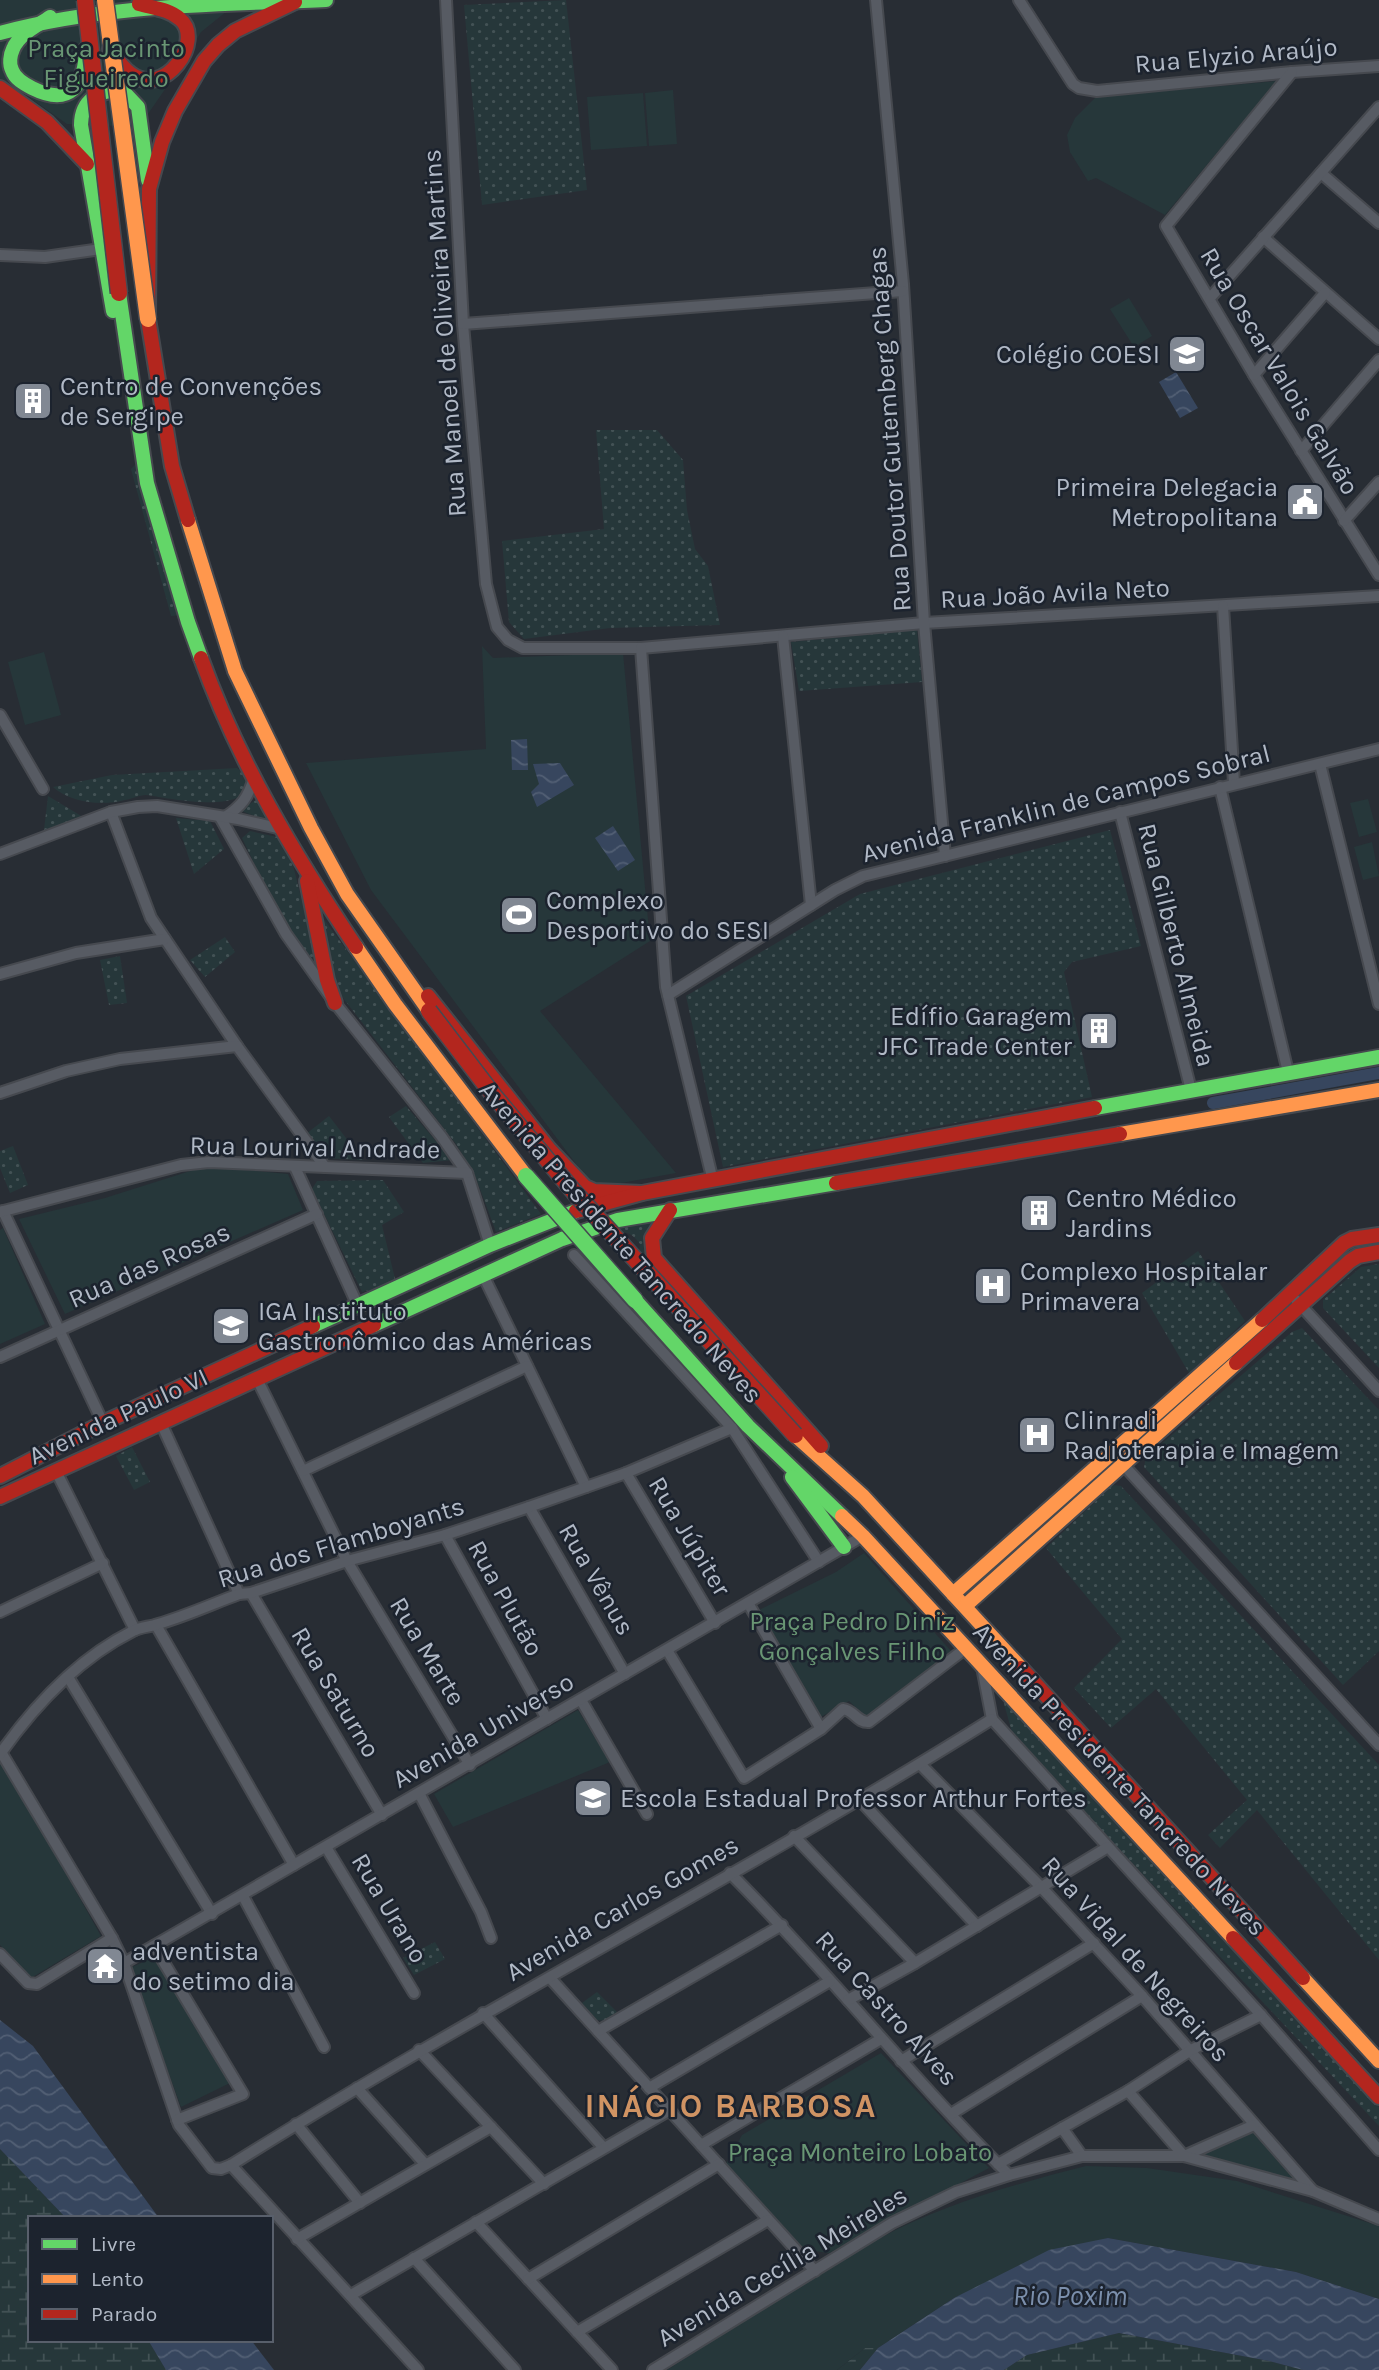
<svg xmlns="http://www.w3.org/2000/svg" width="1379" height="2370" font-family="Karla,sans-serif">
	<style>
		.grass { fill: url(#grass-dots) }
		.wetland { fill: url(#wetland-marsh) }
		.park { fill: #26373a }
		.water { fill: url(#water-waves) }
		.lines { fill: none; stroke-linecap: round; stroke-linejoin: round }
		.canal { stroke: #37465e; stroke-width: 12 }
		.street-casing { stroke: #46494f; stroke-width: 14 }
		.fast-casing { stroke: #46494f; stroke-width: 18 }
		.slow-casing { stroke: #46494f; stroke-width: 18 }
		.jam-casing { stroke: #46494f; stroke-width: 18 }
		.street { stroke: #575b63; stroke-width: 10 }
		.fast { stroke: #63d668; stroke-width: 14 }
		.slow { stroke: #ff974d; stroke-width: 14 }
		.jam { stroke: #b3261e; stroke-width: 14 }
		.fast-bridge-casing { stroke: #454951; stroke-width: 19; stroke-linecap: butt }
		.slow-bridge-casing { stroke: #454951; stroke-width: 19; stroke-linecap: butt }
		.jam-bridge-casing { stroke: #454951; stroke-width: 19; stroke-linecap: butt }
		.fast-bridge { stroke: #63d668; stroke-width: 16 }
		.slow-bridge { stroke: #ff974d; stroke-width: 16 }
		.jam-bridge { stroke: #b3261e; stroke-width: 16 }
		.labels { text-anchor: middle; stroke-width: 5; stroke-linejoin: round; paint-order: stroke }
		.park-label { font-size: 26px; fill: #699674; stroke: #1c232e }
		.street-label { font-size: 26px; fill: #b1b9c6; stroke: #1c232e }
		.poi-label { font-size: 26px; fill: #b1b9c6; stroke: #1c232e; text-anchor: start }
		.water-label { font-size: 28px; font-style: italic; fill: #7b8fac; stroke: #1c232e }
		.district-label { font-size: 33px; font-weight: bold; letter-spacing: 2px; fill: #cf9363; stroke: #1c232e }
	</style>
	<defs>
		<pattern id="grass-dots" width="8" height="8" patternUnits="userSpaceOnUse" patternTransform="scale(1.75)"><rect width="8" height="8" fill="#26373a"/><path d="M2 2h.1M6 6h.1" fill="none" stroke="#435255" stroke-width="1.8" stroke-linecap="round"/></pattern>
		<pattern id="wetland-marsh" width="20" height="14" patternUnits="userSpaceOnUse" patternTransform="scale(1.75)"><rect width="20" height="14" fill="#26373a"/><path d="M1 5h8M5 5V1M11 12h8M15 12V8" fill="none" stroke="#435255"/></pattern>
		<pattern id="water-waves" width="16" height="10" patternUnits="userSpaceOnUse" patternTransform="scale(1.75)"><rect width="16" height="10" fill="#37465e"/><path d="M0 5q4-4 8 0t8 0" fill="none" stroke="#525f74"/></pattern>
	</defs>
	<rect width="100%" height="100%" fill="#282d34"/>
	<g class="grass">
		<polygon points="566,0 587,190 482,205 464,5"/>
		<polygon points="596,430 657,430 683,460 687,510 695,549 708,566 720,625 610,628 524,639 509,622 502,541 604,529"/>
		<polygon points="137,463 181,615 171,616 131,469"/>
		<polygon points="917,630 922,682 799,691 791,642"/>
		<path d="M237,768L246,775C260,819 164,797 146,795C139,795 132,799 125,800C103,806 70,803 53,787L112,775Z"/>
		<polygon points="48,796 83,817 44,830"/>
		<polygon points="258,799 268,821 239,810"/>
		<polygon points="176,818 210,821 224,849 194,874"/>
		<polygon points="1110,830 1141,946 1072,962 1064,972 1092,1097 723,1167 686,996 860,894"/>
		<polygon points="250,831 277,837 293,865 321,978 279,915 242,838"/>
		<polygon points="320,914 541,1214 496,1232 474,1173 456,1144 333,985"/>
		<polygon points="225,937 235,952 205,977 190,960"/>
		<polygon points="120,956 127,1003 109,1005 100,960"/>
		<polygon points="406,1106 452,1160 423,1163 389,1117"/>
		<polygon points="329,1116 363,1160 325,1158 306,1134"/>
		<polygon points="13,1146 28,1185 10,1193 0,1168 0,1151"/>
		<polygon points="383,1180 404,1212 382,1225 396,1283 362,1292 312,1189 317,1181"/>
		<path d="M654,1220L647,1256L644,1260L639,1255L640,1244C635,1237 630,1232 621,1232L619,1228Z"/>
		<path d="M1379,1237V1243C1345,1249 1332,1268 1309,1292L1303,1286L1340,1250Z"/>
		<polygon points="1198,1251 1245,1321 1189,1373 1142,1293"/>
		<polygon points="1379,1264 1379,1368 1323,1308 1323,1300 1361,1267"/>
		<polygon points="1302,1328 1379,1410 1379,1651 1343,1685 1144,1467 1146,1457 1292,1332"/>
		<polygon points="132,1447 150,1482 134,1490 116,1456"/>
		<polygon points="1113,1485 1121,1486 1379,1765 1379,1960 1257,1810 1220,1848 1208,1835 1247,1800 1156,1689 1111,1728 1074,1688 1122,1639 1046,1548"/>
		<polygon points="1003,1700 1379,2107 1379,2126 1013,1736"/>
		<polygon points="435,1942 445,1959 414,1975 403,1958"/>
		<polygon points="597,1992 617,2012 606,2021 597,2020 582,2003"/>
	</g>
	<g class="wetland">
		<polygon points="0,2149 66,2218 30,2218 30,2340 148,2340 166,2370 0,2370"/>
		<polygon points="1119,2333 1269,2361 1303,2370 1004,2370 1027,2355"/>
		<polygon points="865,2348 878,2348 860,2370 837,2370"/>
	</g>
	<g class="park">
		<polygon points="0,0 231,0 232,7 201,32 181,66 139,127 67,124 16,88 0,80"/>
		<polygon points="1277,81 1165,215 1096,178 1088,181 1070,152 1067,135 1075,118 1096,97"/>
		<polygon points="673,90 677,144 649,146 645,93"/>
		<polygon points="643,93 647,146 591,150 587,97"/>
		<polygon points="1129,298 1152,336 1134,347 1110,309"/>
		<polygon points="482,646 493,658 623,653 650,941 540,1011 676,1173 594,1188 371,890 306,763 486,749"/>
		<polygon points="44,652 61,715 25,725 8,662"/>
		<polygon points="1368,799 1377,832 1359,837 1350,803"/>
		<polygon points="1372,842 1379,876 1363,880 1354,847"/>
		<polygon points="206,1166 288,1174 303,1210 65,1314 19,1219 105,1198"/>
		<polygon points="3,1228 45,1324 0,1344 0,1230"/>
		<polygon points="864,1553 951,1651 866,1717 849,1701 819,1718 757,1611 836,1572"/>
		<polygon points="578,1710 610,1762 453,1827 434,1794"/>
		<polygon points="2,1760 101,1936 31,1978 0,1945 0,1765"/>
		<polygon points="156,1956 232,2082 181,2107 130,1968"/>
		<polygon points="881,2053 989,2168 829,2253 798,2249 725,2166 742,2135"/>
		<polygon points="1255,2129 1313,2185 1200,2155"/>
		<path d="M1086,2166L1147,2168L1237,2181L1379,2226V2299L1296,2272L1108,2238L954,2298L878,2348H865L837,2370H667C737,2325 806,2277 880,2238C944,2204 1015,2184 1086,2166Z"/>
	</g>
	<g class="water">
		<polygon points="1176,372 1198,408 1180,418 1159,382"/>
		<polygon points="527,739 528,770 512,770 511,740"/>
		<polygon points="560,763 574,785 537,807 531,792 539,784 533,764"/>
		<polygon points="613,826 635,860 618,871 595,838"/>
		<polygon points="0,2020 33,2046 159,2218 66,2218 0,2149"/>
		<polygon points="1108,2238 1296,2272 1379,2299 1379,2370 1303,2370 1269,2361 1119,2333 1027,2355 1004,2370 860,2370 878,2348 954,2298 1049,2250"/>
		<polygon points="148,2340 251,2340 274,2370 166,2370"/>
	</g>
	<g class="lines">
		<polyline class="canal" points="1213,1103 1379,1073"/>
		<defs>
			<g id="street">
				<polyline points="446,0 463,324 486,584 497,627 508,640 523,648 641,648 924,623 1379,596"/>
				<polyline points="876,0 903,284 924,623 945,856"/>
				<polyline points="1019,0 1073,84 1079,88 1097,91 1292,72 1379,66"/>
				<polyline points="1292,72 1166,226 1254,375 1379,575"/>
				<polyline points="1321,173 1379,223"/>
				<polyline points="1263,237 1379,339"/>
				<polyline points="0,255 45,257 101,249"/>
				<polyline points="1210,298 1379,107"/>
				<polyline points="463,324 903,291"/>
				<polyline points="1254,375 1325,293"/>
				<polyline points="1301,451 1379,360"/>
				<polyline points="1344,521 1379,482"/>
				<polyline points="1223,606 1234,783"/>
				<polyline points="783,636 811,905"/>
				<polyline points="641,648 666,987 713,1181"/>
				<polyline points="0,715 43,789"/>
				<polyline points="1320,764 1379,1004"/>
				<polyline points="1220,787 1288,1072"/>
				<polyline points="111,812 151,918 237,1046 325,1167"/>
				<polyline points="1120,812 1191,1090"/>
				<polyline points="220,817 286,934 335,1003 441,1136 467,1173 490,1245"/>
				<path d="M225,817C242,806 248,797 254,778"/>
				<polyline points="0,854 111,812 138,807 157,806 238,819 282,829"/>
				<polyline points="0,974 76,953 165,939"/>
				<polyline points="668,995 835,890 863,876 1379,749"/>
				<polyline points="0,1093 66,1071 120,1059 237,1046"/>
				<polyline points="295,1167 358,1306"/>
				<polyline points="3,1211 103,1423"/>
				<polyline points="0,1212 181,1165 209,1162 467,1173"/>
				<polyline points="574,1255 732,1428 819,1562"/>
				<polyline points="483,1275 586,1487"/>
				<polyline points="1296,1300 1379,1391"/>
				<polyline points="0,1357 317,1214"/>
				<polyline points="257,1379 347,1561 470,1765"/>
				<polyline points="161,1423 239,1594"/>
				<polyline points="1119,1460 1379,1745"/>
				<polyline points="56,1471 135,1630"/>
				<polyline points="303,1471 527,1366"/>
				<polyline points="626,1473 715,1623"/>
				<polyline points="529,1507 625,1674"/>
				<polyline points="445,1535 547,1719"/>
				<polyline points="251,1593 382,1815"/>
				<polyline points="748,1603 821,1729"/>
				<polyline points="0,1612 103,1563"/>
				<polyline points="156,1625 294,1865"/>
				<path d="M667,1650L744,1778L821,1729L843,1709C854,1710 857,1723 869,1722L966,1648"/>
				<polyline points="982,1667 992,1719"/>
				<polyline points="68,1677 212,1914"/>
				<polyline points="581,1700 647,1814"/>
				<polyline points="992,1719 1261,2015 1379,2150"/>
				<polyline points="1,1752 112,1938 124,1963 179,2125 212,2168 221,2169 231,2165 418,2370"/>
				<path d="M0,1754C34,1706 79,1658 133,1631C140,1627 150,1627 158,1624C186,1616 212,1604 239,1594L251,1593L347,1561L445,1535L529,1507L626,1473L732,1428"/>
				<polyline points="920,1764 1042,1888 1142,1996 1313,2191"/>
				<polyline points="419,1793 481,1912 491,1938"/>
				<polyline points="859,1799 977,1926"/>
				<polyline points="794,1836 915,1963"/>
				<polyline points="326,1847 414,1993"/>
				<path d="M730,1873C827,1970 911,2078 1009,2175"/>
				<polyline points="243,1896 324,2047"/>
				<polyline points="154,1946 243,2094 177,2120"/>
				<polyline points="0,1954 28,1983 37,1984 112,1938"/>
				<polyline points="124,1963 863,1536"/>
				<polyline points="550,1978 815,2271"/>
				<polyline points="848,2000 915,1963 1108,1847"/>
				<polyline points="483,2013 603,2147"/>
				<polyline points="598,2031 782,1925"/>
				<polyline points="419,2050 544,2184"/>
				<polyline points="901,2061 1094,1943"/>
				<polyline points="357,2088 425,2164"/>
				<polyline points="649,2088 830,1981"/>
				<polyline points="1128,2091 1184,2156 1254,2125"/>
				<polyline points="951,2114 1142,1996"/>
				<polyline points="296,2124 360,2203"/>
				<polyline points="1062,2128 1082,2156"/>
				<polyline points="701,2145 881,2039"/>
				<polyline points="998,2164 1128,2091 1191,2050 1261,2015"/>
				<path d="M231,2165C480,2009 743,1875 992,1719"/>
				<polyline points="476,2222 612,2370"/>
				<polyline points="297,2239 491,2127"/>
				<polyline points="414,2258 515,2370"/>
				<polyline points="528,2279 719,2164"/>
				<polyline points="351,2295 670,2110"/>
				<polyline points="577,2332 768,2220"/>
				<polyline points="653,2370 892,2223 956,2192 1009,2175 1082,2156 1184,2156 1313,2191 1379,2219"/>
			</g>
			<g id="fast">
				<path d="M50,17C37,26 19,34 13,49C10,55 9,64 12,70C15,79 24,84 32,88C70,107 85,86 86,49"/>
				<path d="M0,33C107,4 216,5 326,0"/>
				<polyline points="119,293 147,483 188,622 201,658"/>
				<path d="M113,311L81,125C81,100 99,90 122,90L138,107L148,180"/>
				<polyline points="1095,1108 1379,1057"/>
				<polyline points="635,1300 748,1426 842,1516"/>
				<polyline points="374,1325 562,1239 618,1220 836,1183"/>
				<polyline points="313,1326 490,1245 576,1211"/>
				<polyline points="792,1477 844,1547"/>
			</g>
			<g id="slow">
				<polyline points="188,520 235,671 311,828 347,894 429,1011"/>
				<polyline points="356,947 395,1004 526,1176"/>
				<polyline points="1120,1134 1379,1090"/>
				<polyline points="795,1435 863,1496 1021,1668"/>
				<polyline points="842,1516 863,1536 1233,1938"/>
				<polyline points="953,1594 1262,1320"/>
				<polyline points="965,1606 1236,1363"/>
				<polyline points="1303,1978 1379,2061"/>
			</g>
			<g id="jam">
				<path d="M110,49C116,58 122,68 131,74C165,99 205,40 180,19C169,9 153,8 139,4"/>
				<polyline points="0,88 47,122 87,164"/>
				<polyline points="188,520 172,466 148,319 149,189 162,142 175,111 204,61 218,45 235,31 295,2"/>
				<path d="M201,658C238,761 295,856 356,947"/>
				<polyline points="307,881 327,980 335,1003"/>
				<polyline points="428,996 549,1149 585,1187 594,1191 642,1193"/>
				<polyline points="836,1183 1120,1134"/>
				<polyline points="670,1210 652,1238 654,1258 821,1446"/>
				<polyline points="576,1211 642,1193 1095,1108"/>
				<polyline points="1262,1320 1344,1243 1352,1239 1379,1235"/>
				<polyline points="1236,1363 1350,1261 1358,1256 1379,1252"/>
				<polyline points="0,1476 103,1423 313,1326"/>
				<polyline points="0,1497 374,1325"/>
				<polyline points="1021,1668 1303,1978"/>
				<polyline points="1233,1938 1379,2097"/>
			</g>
		</defs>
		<use href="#street" class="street-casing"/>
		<use href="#fast" class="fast-casing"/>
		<use href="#slow" class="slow-casing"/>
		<use href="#jam" class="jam-casing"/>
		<use href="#street" class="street"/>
		<use href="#fast" class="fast"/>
		<use href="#slow" class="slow"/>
		<use href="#jam" class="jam"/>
		<defs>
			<polyline id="fast-bridge" points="526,1176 635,1300"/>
			<polyline id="slow-bridge" points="105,0 148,319"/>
			<g id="jam-bridge">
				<polyline points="85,0 119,293"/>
				<polyline points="429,1011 494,1096 574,1192 795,1435"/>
			</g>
		</defs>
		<use href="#fast-bridge" class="fast-bridge-casing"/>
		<use href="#slow-bridge" class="slow-bridge-casing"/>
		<use href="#jam-bridge" class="jam-bridge-casing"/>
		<use href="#fast-bridge" class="fast-bridge"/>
		<use href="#slow-bridge" class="slow-bridge"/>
		<use href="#jam-bridge" class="jam-bridge"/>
	</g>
	<defs>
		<symbol id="school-square" viewBox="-11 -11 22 22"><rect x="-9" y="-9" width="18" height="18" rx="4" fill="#818893" stroke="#1c232e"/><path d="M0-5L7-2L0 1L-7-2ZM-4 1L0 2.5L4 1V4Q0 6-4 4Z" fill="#fff"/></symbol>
		<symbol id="building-square" viewBox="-11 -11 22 22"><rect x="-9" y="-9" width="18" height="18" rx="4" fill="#818893" stroke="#1c232e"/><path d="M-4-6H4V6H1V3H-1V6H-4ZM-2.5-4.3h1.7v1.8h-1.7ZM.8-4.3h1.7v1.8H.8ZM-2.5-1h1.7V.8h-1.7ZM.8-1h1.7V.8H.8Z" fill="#fff"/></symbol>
		<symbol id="civic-square" viewBox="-11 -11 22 22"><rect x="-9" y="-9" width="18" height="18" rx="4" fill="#818893" stroke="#1c232e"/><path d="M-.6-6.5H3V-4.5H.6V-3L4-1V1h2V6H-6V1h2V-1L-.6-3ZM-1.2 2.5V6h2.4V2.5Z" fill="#fff"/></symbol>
		<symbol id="stadium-square" viewBox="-11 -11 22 22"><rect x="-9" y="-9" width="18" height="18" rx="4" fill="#818893" stroke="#1c232e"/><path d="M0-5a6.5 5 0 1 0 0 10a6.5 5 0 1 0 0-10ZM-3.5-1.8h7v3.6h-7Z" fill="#fff"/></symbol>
		<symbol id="hospital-square" viewBox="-11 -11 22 22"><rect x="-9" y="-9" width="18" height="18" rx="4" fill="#818893" stroke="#1c232e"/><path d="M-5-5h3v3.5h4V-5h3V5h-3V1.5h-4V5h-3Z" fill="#fff"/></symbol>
		<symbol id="university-square" viewBox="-11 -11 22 22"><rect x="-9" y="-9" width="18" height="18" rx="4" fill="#818893" stroke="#1c232e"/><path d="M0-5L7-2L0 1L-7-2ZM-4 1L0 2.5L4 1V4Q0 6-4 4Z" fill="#fff"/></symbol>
		<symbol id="temple-square" viewBox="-11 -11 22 22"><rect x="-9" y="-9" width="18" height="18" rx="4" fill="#818893" stroke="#1c232e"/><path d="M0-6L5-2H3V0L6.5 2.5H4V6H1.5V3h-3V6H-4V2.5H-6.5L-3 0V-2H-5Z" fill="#fff"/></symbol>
	</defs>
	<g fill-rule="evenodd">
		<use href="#school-square" x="1165" y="332" width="44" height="44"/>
		<use href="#building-square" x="11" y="379" width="44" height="44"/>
		<use href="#civic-square" x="1283" y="480" width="44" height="44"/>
		<use href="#stadium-square" x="497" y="893" width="44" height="44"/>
		<use href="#building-square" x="1077" y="1009" width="44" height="44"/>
		<use href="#building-square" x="1017" y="1191" width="44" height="44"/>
		<use href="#hospital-square" x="971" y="1264" width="44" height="44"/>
		<use href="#university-square" x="209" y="1304" width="44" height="44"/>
		<use href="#hospital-square" x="1015" y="1413" width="44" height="44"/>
		<use href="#school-square" x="571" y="1776" width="44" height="44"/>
		<use href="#temple-square" x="83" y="1944" width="44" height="44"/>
	</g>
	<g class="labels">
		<g class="park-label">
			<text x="106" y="57">Praça Jacinto<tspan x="106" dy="30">Figueiredo</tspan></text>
			<text x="852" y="1630">Praça Pedro Diniz<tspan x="852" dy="30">Gonçalves Filho</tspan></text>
			<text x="860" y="2161">Praça Monteiro Lobato</text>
		</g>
		<g class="street-label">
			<text transform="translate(1236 55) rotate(-5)" y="9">Rua Elyzio Araújo</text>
			<text transform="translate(444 333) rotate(-94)" y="9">Rua Manoel de Oliveira Martins</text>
			<text transform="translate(1280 371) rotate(59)" y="9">Rua Oscar Valois Galvão</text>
			<text transform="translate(889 429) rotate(-94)" y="9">Rua Doutor Gutemberg Chagas</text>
			<text transform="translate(1055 593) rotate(-3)" y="9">Rua João Avila Neto</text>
			<text transform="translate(1066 803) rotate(-14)" y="9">Avenida Franklin de Campos Sobral</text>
			<text transform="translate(1177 945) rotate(76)" y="9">Rua Gilberto Almeida</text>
			<text transform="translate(315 1147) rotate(1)" y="9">Rua Lourival Andrade</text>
			<text transform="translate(621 1242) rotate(49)" y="9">Avenida Presidente Tancredo Neves</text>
			<text transform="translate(149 1265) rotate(-24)" y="9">Rua das Rosas</text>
			<text transform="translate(118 1416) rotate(-25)" y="9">Avenida Paulo VI</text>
			<text transform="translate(690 1536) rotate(59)" y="9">Rua Júpiter</text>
			<text transform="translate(341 1542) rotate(-17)" y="9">Rua dos Flamboyants</text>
			<text transform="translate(597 1579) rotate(60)" y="9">Rua Vênus</text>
			<text transform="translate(506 1598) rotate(61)" y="9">Rua Plutão</text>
			<text transform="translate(428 1651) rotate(59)" y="9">Rua Marte</text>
			<text transform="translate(336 1692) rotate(59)" y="9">Rua Saturno</text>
			<text transform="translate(483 1730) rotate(-30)" y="9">Avenida Universo</text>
			<text transform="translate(1120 1779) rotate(47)" y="9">Avenida Presidente Tancredo Neves</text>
			<text transform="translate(390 1908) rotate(59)" y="9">Rua Urano</text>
			<text transform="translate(622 1908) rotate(-30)" y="9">Avenida Carlos Gomes</text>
			<text transform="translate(1136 1959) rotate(48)" y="9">Rua Vidal de Negreiros</text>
			<text transform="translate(887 2008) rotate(48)" y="9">Rua Castro Alves</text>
			<text transform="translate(782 2266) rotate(-31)" y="9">Avenida Cecília Meireles</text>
		</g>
		<g class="poi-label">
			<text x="1160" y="363" text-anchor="end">Colégio COESI</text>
			<text x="60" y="395">Centro de Convenções<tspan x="60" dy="30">de Sergipe</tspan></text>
			<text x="1278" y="496" text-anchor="end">Primeira Delegacia<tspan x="1278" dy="30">Metropolitana</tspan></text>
			<text x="546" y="909">Complexo<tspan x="546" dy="30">Desportivo do SESI</tspan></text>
			<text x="1072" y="1025" text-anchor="end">Edífio Garagem<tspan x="1072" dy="30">JFC Trade Center</tspan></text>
			<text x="1066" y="1207">Centro Médico<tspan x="1066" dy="30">Jardins</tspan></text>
			<text x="1020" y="1280">Complexo Hospitalar<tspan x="1020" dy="30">Primavera</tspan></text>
			<text x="258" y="1320">IGA Instituto<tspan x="258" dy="30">Gastronômico das Américas</tspan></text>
			<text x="1064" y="1429">Clinradi<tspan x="1064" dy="30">Radioterapia e Imagem</tspan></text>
			<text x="620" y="1807">Escola Estadual Professor Arthur Fortes</text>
			<text x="132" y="1960">adventista<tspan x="132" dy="30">do setimo dia</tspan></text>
		</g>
		<g class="water-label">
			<text x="1070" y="2305">Rio Poxim</text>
		</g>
		<g class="district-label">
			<text x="731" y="2117">INÁCIO BARBOSA</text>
		</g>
	</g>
	<rect x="28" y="2216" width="245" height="126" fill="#1c232e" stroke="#585f6b" stroke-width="2"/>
	<rect x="42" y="2239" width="35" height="10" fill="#63d668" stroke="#585f6b" stroke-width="2"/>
	<text x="91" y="2251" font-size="21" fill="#b1b9c6">Livre</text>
	<rect x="42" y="2274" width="35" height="10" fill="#ff974d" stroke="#585f6b" stroke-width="2"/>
	<text x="91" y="2286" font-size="21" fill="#b1b9c6">Lento</text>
	<rect x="42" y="2309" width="35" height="10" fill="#b3261e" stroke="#585f6b" stroke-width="2"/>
	<text x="91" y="2321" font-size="21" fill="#b1b9c6">Parado</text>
</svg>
